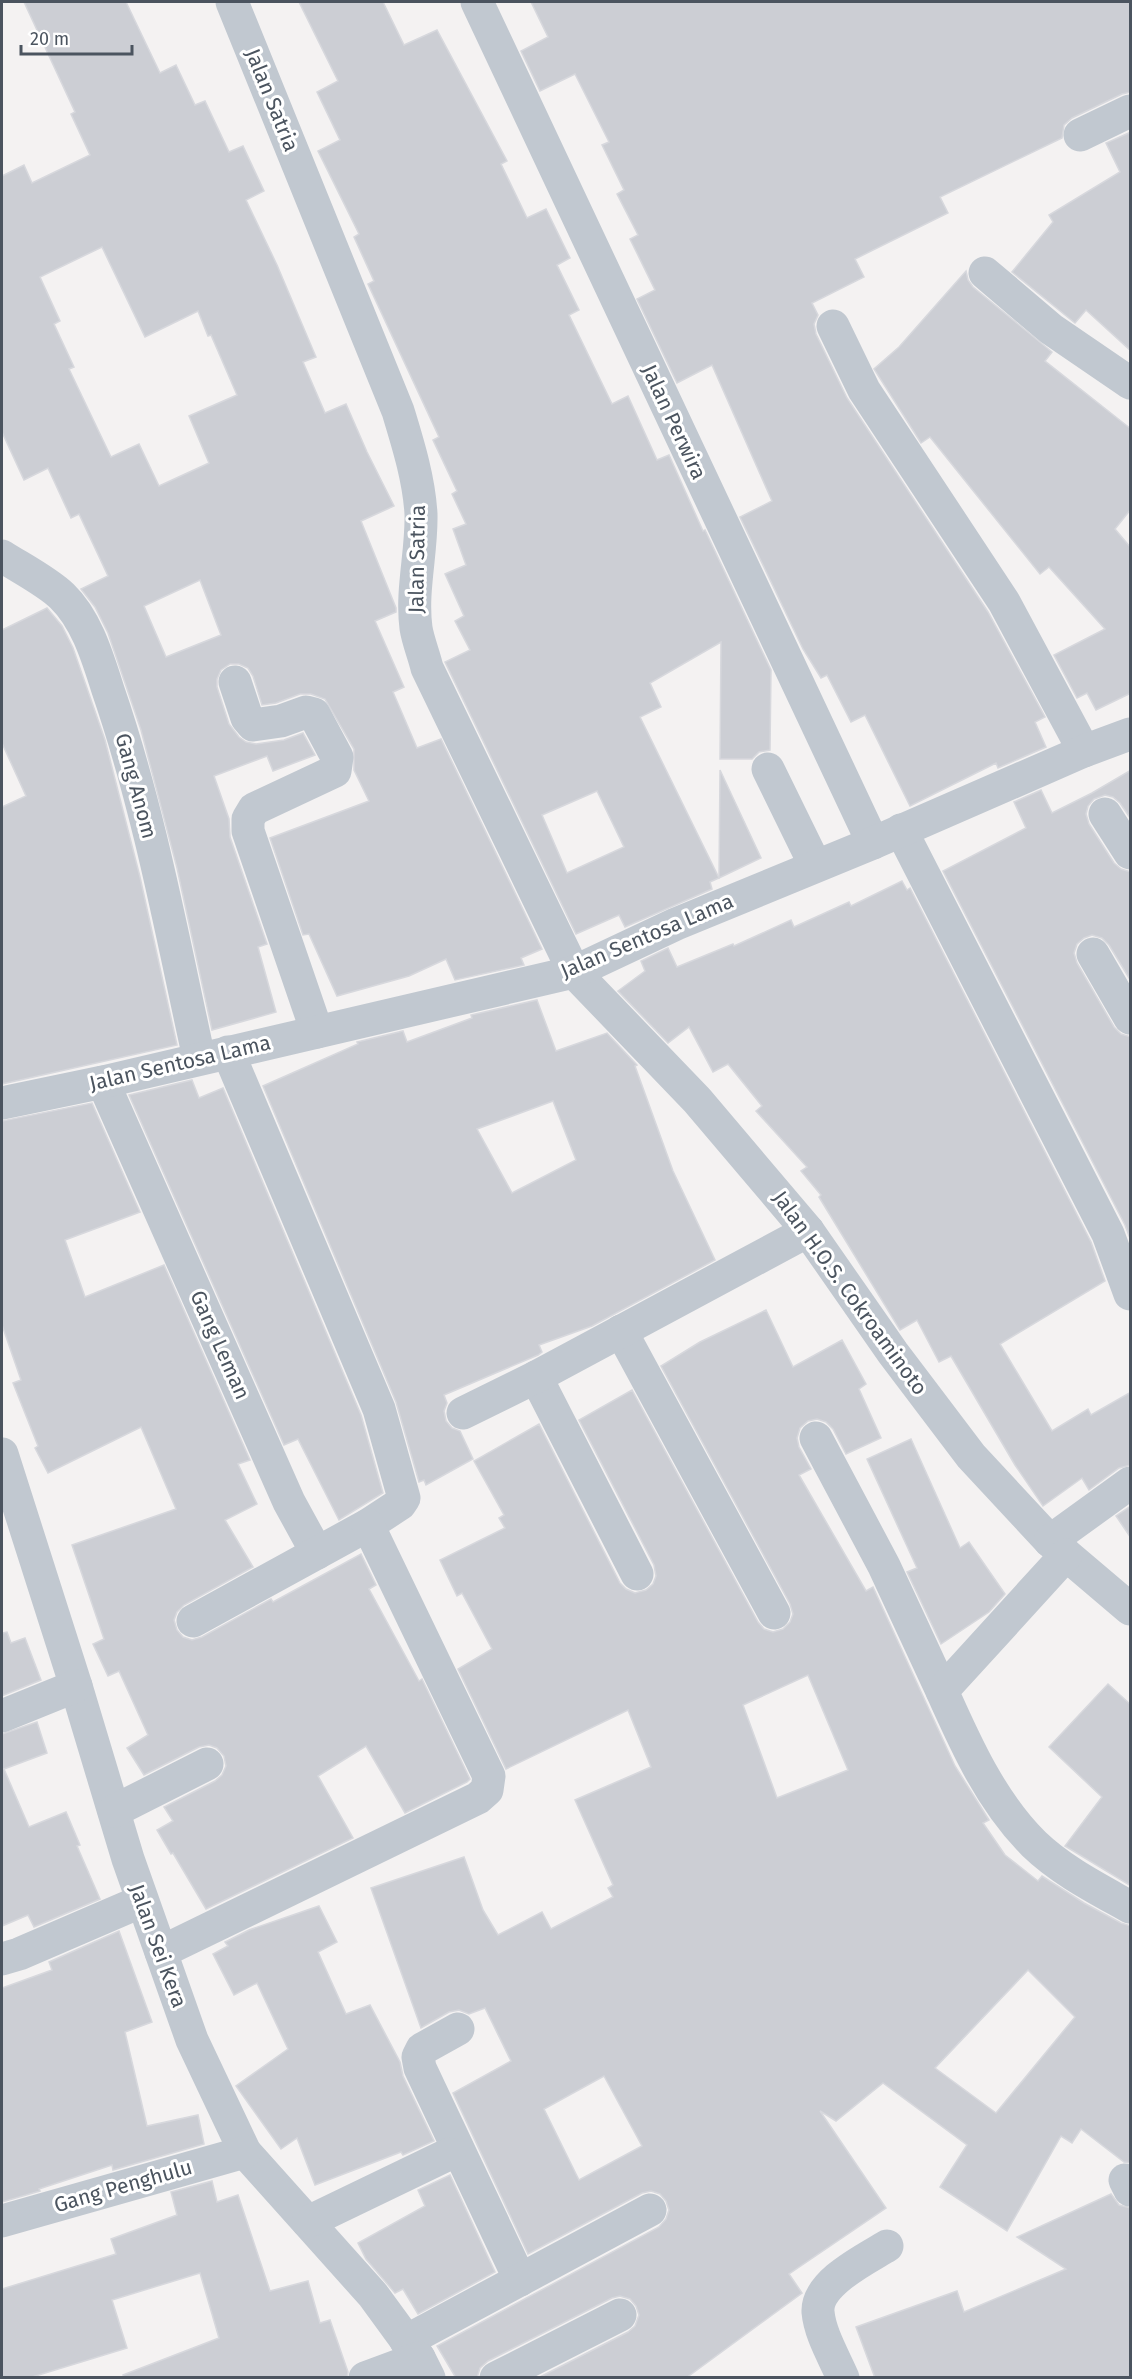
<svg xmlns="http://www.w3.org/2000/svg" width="1132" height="2379" font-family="'Fira Sans',sans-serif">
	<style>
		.building { fill: #ccced4; stroke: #d7d8dd; stroke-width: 1.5; fill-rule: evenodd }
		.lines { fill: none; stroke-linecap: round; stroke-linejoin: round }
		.minor { stroke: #c1c8d0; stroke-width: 33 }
		.labels { text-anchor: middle; stroke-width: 6; stroke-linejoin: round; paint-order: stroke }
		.street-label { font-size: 21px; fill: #4b545f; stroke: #fff }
	</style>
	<rect width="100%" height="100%" fill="#f4f2f2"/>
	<g class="building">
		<path d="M24,2H126L160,73L176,65L195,105L205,101L229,152L243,146L264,191L246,200L277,265L316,357L303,362L325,413L346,404L367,452L394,506L361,521L396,608V612L375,621L404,687L393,692L417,748L441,739L542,949L521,958L524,965L455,980L446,959L409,976L337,996L309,934L303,935L270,838L369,801L354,770V749L325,699L311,694H300L276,703L262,705L253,676L248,668L239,664H230L221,670L217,679V687L229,724L239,737L246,742L256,744L284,740L303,733L315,755L273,771L267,756L214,776L229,819L230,837L267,944L258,947L276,1012L212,1030L177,868L141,730L108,633L95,607L81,589L108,576L79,514L71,518L48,468L24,480L2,432V176L24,165L32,183L90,155L71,114L75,112ZM102,247L145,337L198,311L208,336L211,335L237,395L189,416L209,463L159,486L139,444L111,457L69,369L74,367L54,324L60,321L40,277ZM200,580L221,635L166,657L144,606Z"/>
		<path d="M299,2H383L404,45L437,30L507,161L501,164L527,218L546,209L570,258L557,265L579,310L569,315L612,404L628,396L657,460L669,455L703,531L705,530L771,670L770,750L759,752L752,759H720L721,642L650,683L661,707L640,717L719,878L710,882L712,889L625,927L619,915L576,934L445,662L470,650L455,621L464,616L445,574L466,565L453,529L466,524L452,494L457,491L433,440L439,437L368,284L374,281L354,237L359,234L318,151L340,140L317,92L338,81ZM597,791L624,847L567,873L542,815Z"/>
		<polygon points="531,2 1131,2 1131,92 1122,94 1072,118 1064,125 1062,138 940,197 948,213 855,259 864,277 812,303 818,315 814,324 816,334 847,398 988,612 1045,717 1035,722 1046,747 998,768 996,763 910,806 865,715 851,722 827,675 821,678 803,649 740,517 772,501 712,365 677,383 637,299 655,290 630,239 638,235 617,194 624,190 602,145 609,142 575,74 540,91 521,51 548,37"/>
		<polygon points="1131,132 1131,351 1086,310 1075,323 1012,272 1053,222 1049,215 1120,172 1106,143"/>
		<polygon points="966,271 968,280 973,287 1052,352 1045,361 1131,429 1131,509 1115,529 1131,548 1131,693 1096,710 1087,693 1077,698 1054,655 1105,629 1049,567 1040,574 930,437 921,443 874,369 899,347"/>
		<polygon points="47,608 62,626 73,648 105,740 140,877 177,1045 2,1084 2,807 26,796 2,743 2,630"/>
		<polygon points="720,770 761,858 719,878"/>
		<polygon points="1131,770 1131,819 1120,803 1113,797 1105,795 1094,799 1088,806 1086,814 1089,824 1114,863 1121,869 1131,872 1131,981 1109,945 1102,938 1092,935 1084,938 1077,944 1074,953 1077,963 1114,1027 1121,1034 1131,1037 1131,1241 1125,1225 943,871 1026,828 1014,802 1041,790 1052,813 1092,793"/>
		<polygon points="902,881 907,890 910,888 1091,1242 1105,1281 1000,1344 1052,1431 1088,1409 1091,1415 1131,1392 1131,1465 1119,1468 1089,1490 1082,1478 1043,1506 1015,1465 951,1356 939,1362 917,1320 900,1330 819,1197 821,1195 801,1171 807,1167 756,1111 762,1106 728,1064 713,1072 689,1027 668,1043 618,991 645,971 641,961 668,948 677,967 733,944 734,946 791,920 794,927 849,902 851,906"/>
		<path d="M537,1000L556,1051L607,1033L637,1065L635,1066L673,1171L715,1260L592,1326L539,1345L542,1352L538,1355L444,1395L447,1403L444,1411L446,1421L452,1428L460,1431L473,1459L426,1485L424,1480L419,1482L396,1402L263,1086L358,1044L357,1042L403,1031L407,1042L472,1018L471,1015ZM553,1101L576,1160L512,1193L477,1129Z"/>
		<polygon points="192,1080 199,1098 223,1088 361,1415 383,1493 339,1520 298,1439 284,1445 129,1095"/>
		<polygon points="92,1103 140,1212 65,1240 85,1297 164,1265 250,1460 238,1464 257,1504 225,1520 253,1567 184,1605 177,1612 174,1620 177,1630 183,1637 192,1640 202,1637 271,1599 273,1602 361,1554 376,1585 369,1589 419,1681 422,1679 470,1779 467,1782 405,1813 366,1746 318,1776 353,1838 206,1909 173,1853 171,1854 157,1830 173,1821 164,1807 215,1781 222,1775 226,1766 224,1756 217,1748 209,1745 199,1747 144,1775 127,1748 148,1735 119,1671 108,1676 93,1644 104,1639 72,1545 176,1509 141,1427 48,1473 35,1448 38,1446 13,1383 21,1380 2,1325 2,1121"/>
		<path d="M766,1310L793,1367L842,1340L866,1384L859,1389L881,1438L846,1454L833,1429L826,1422L817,1419L808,1421L800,1428L797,1438L799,1447L811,1469L799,1475L866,1591L873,1587L955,1766L989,1820L983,1823L1005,1855L1038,1881L1042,1876L1084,1903L1121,1923L1131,1926V2163L1124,2162L1081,2129L1072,2143L1061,2136L1007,2231L940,2187L967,2145L883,2083L836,2121L820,2111L886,2208L789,2274L802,2293L686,2378H538L628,2332L635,2326L639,2315L636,2306L630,2299L620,2296L612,2298L488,2361L480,2368L477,2378H456L437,2346L659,2227L666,2219L669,2210L666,2201L660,2194L651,2191L642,2193L528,2254L453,2093L511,2061L485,2008L469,2014L459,2010L449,2012L421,2028L371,1888L464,1857L483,1910L498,1935L542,1912L551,1929L613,1897L608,1888L613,1885L575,1800L651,1767L628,1710L506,1769L458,1669L492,1649L462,1593L457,1596L440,1560L505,1528L499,1518L504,1515L474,1461L539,1424L620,1583L626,1589L635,1593L646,1590L653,1584L656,1576L654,1565L579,1420L632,1390L758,1622L764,1629L773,1632L783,1629L790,1622L793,1614L790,1604L661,1366L700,1342ZM808,1675L848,1770L777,1798L743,1705ZM1028,1970L1075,2017L996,2113L935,2068ZM604,2076L642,2146L579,2180L544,2109Z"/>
		<polygon points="911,1439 960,1548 969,1542 1005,1594 989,1612 941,1644 907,1572 917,1568 867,1459"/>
		<polygon points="1131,1506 1131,1538 1116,1516"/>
		<polygon points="7,1632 11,1643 25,1638 41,1680 2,1696 2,1633"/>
		<polygon points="1108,1684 1131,1705 1131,1886 1065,1846 1102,1797 1049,1747"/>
		<polygon points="37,1722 47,1753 4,1769 29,1827 66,1812 80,1845 77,1846 100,1899 34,1927 28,1915 2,1926 2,1734"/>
		<polygon points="319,1906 337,1942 318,1952 346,2014 370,2005 400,2062 403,2076 434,2141 403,2155 401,2152 315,2185 297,2138 281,2149 236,2086 288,2049 257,1983 234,1995 213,1954 228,1946 225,1942 249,1930"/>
		<polygon points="119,1931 152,2022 125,2032 147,2126 198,2115 204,2144 113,2170 112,2165 39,2189 40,2191 2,2202 2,1988 52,1970 49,1962"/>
		<polygon points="450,2175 495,2272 418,2314 403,2289 395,2293 366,2259 358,2243 425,2206 418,2190"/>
		<polygon points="212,2181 217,2202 238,2195 270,2291 308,2281 320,2323 330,2320 348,2372 347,2378 124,2378 123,2375 219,2338 200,2273 112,2300 127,2348 29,2378 2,2378 2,2289 116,2254 111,2239 177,2215 171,2192"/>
		<polygon points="1111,2194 1119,2205 1131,2208 1131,2378 875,2378 856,2327 957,2291 964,2312 1066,2269 1017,2237"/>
	</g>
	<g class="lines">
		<g class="minor">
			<path d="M232,2L398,411C408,444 419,479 421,514C422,552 411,590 416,628C418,641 424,655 427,668L574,972L697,1100L808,1231L893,1353L971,1456L1050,1541L1130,1609"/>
			<polyline points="477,2 873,843"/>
			<polyline points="1080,135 1130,111"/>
			<polyline points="985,273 1051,329 1130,383"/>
			<polyline points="833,326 864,390 1004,602 1084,751"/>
			<path d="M2,556C19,567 48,582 62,596C87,620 98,659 108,690C149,809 172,935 199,1058"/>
			<polyline points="235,682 247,718 253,725 281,721 306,712 314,714 337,757 335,771 254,809 248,819 248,831 317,1032"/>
			<polyline points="768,769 815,865"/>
			<polyline points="1105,814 1130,853"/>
			<polyline points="901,830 1108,1234 1130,1294"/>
			<polyline points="1093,954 1130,1018"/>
			<polyline points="103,1082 289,1502 317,1553"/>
			<polyline points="2,1103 103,1082 574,972 676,924 873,843 1084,751 1130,734"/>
			<polyline points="621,1331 774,1613"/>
			<polyline points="536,1377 637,1574"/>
			<polyline points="463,1413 536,1377 808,1231"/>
			<polyline points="816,1438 884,1566 942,1691"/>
			<polyline points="2,1454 76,1686 128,1859 192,2040 245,2152 373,2295 419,2358 429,2378"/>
			<polyline points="1050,1541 1130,1483"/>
			<path d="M1066,1555L942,1691C966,1745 991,1801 1034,1844C1062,1871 1098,1889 1130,1907"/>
			<polyline points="193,1621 368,1525 400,1504 404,1498 379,1409 228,1052"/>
			<polyline points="2,1716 76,1686"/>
			<polyline points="114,1811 207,1764"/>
			<polyline points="161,1952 478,1798 487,1790 489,1776 368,1525"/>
			<polyline points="2,1959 19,1954 142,1901"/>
			<polyline points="458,2029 422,2049 418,2057 420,2068 520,2280"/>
			<polyline points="1125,2180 1130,2190"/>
			<polyline points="2,2221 245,2152"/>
			<polyline points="308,2222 449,2154"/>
			<polyline points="406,2341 650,2210"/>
			<polyline points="365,2378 419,2358"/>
			<polyline points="496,2378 620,2315"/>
			<path d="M843,2378C834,2357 820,2334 818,2312C816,2283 866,2259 887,2246"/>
		</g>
	</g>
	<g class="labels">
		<g class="street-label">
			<text transform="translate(272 100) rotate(68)" y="7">Jalan Satria</text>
			<text transform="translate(674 422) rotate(65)" y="7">Jalan Perwira</text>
			<text transform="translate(417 559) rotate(-89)" y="7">Jalan Satria</text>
			<text transform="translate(136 786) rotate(75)" y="7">Gang Anom</text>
			<text transform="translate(647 936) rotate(-23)" y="7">Jalan Sentosa Lama</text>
			<text transform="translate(180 1063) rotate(-13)" y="7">Jalan Sentosa Lama</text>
			<text transform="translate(850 1293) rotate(54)" y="7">Jalan H.O.S. Cokroaminoto</text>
			<text transform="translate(220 1345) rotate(66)" y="7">Gang Leman</text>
			<text transform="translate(158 1946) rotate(70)" y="7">Jalan Sei Kera</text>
			<text transform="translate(123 2186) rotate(-16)" y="7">Gang Penghulu</text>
		</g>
	</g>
	<rect width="1132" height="2379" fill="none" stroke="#4b545f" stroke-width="6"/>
	<path d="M21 45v9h111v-9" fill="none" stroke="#4b545f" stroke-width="3"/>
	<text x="30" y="45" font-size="18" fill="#4b545f" stroke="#ffffff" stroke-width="4.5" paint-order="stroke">20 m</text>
</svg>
